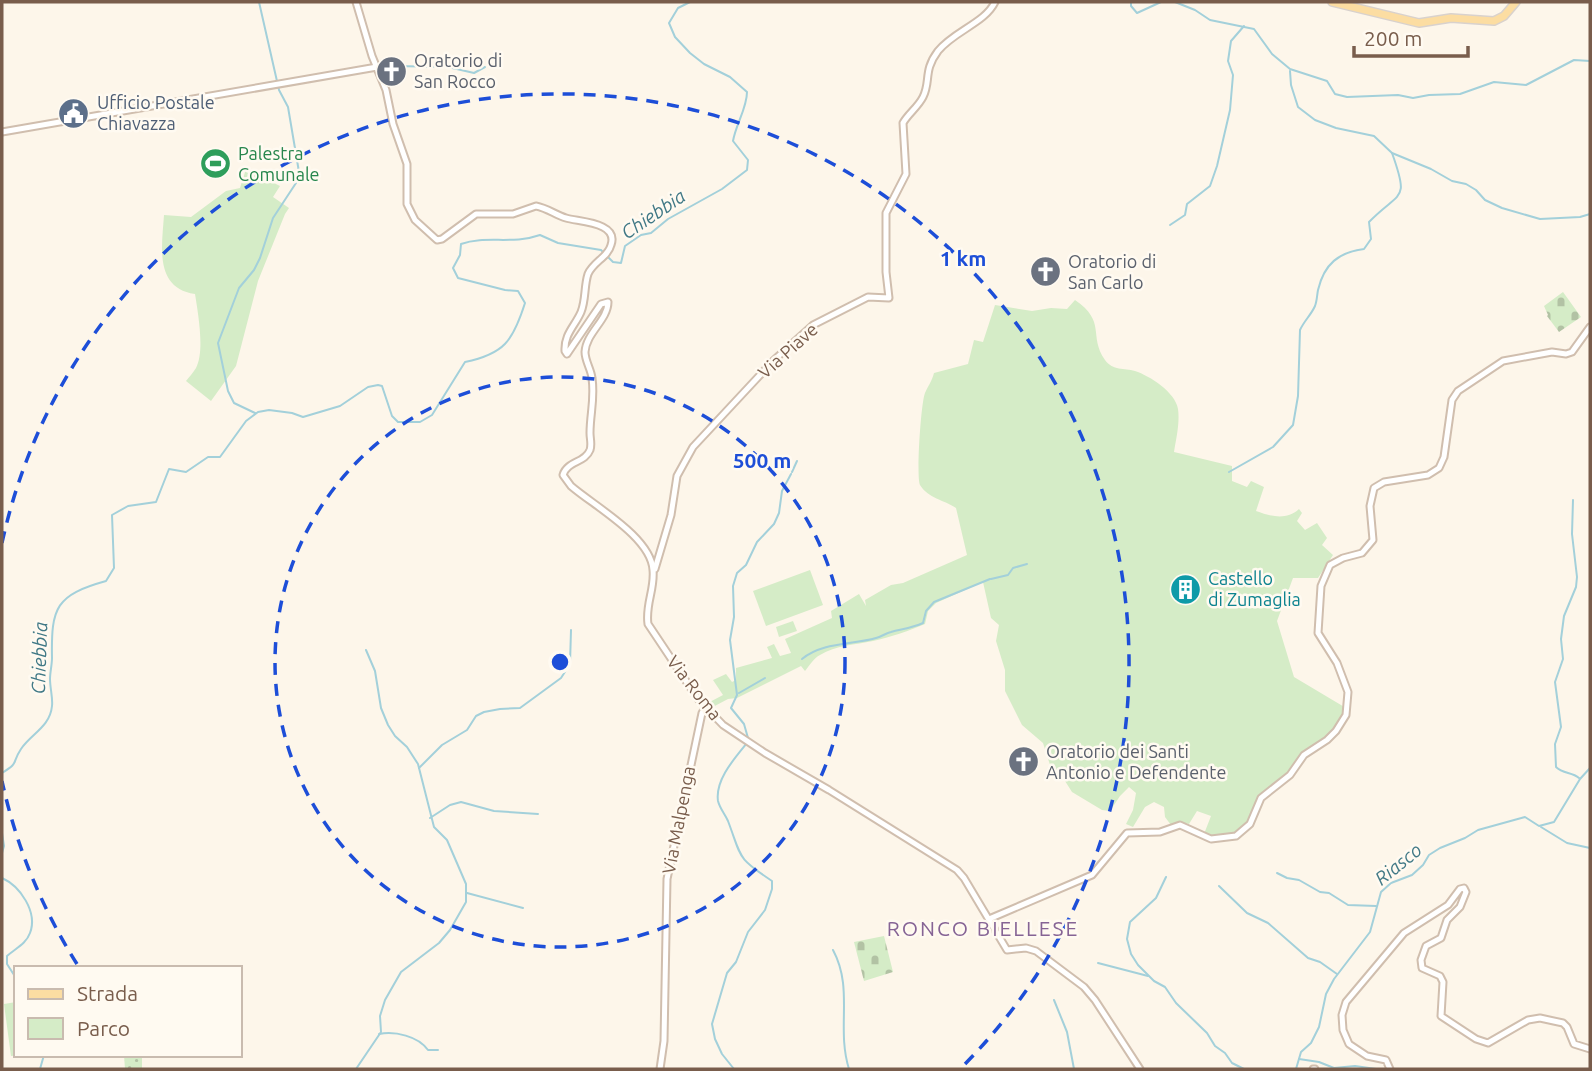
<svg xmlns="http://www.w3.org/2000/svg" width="1592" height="1071" font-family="Ubuntu,sans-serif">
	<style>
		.grass { fill: url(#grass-dots) }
		.cemetery { fill: url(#cemetery-stones) }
		.park { fill: #d5ecc7 }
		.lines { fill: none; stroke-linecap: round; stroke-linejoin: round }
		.stream { stroke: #a3d0da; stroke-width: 2 }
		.minor-casing { stroke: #d0beae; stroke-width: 9 }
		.major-casing { stroke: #d9d2cd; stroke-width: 10 }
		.minor { stroke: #fff; stroke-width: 5 }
		.major { stroke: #fcdda2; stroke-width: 7 }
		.ring { fill: none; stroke: #1d4ed8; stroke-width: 3.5; stroke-dasharray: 12 9 }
		.labels { text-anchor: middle; stroke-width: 5; stroke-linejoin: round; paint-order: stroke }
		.worship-label { font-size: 18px; fill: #5b616d; stroke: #fffaf1; text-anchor: start }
		.service-label { font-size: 18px; fill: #4e5e75; stroke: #fffaf1; text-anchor: start }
		.leisure-label { font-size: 18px; fill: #27864d; stroke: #fffaf1; text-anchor: start }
		.street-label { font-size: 18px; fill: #795d4c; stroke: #fffaf1 }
		.culture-label { font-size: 18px; fill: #0d838f; stroke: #fffaf1; text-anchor: start }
		.water-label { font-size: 19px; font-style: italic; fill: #417986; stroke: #fffaf1 }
		.quarter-label { font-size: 21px; letter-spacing: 2px; fill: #866495; stroke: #fffaf1 }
		.centre { fill: #1d4ed8; stroke: #fffaf1; stroke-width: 3.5 }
		.ring-label { font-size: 21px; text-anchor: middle; font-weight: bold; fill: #1d4ed8; stroke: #fffaf1; stroke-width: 5; stroke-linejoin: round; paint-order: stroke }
	</style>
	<defs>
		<pattern id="grass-dots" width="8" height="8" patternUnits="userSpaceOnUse" patternTransform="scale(1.75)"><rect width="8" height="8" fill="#d5ecc7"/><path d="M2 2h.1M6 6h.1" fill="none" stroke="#b2c2a4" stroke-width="1.8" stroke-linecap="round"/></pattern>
		<pattern id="cemetery-stones" width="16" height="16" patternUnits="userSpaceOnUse" patternTransform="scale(1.75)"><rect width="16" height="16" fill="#d5ecc7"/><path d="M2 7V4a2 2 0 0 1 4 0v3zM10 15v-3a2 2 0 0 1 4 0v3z" fill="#b2c2a4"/></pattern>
	</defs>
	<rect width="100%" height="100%" fill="#fdf6ea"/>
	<polygon class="grass" points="124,1055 142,1055 142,1069 125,1069"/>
	<g class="cemetery">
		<polygon points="1563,292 1581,317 1559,332 1547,316 1548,315 1544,306"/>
		<polygon points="884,936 893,972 864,981 854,942"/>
	</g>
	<g class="park">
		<path d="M246,169L280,186L273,197L289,208L285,214L258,281L236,366L211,401L186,381C189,377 193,373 196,368C205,351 198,313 195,294C154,288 162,246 164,215L191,217L226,191L240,188Z"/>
		<path d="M1075,300C1107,322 1088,335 1105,360C1113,371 1124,368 1135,371C1150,376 1175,392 1178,409C1180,423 1176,439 1174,452L1232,466V481L1247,487L1251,481L1264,487L1256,511C1270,516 1286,521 1299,509L1302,513L1297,521L1305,530L1317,523L1327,538L1322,545L1333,555L1318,578H1293L1277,621L1294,677L1346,708L1338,726L1327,739L1303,753L1289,774L1260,796L1246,826L1238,832L1216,837L1204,834L1211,816L1197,811L1189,824L1180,822L1171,825L1165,817L1164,807L1154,802L1145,807L1133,827L1126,824L1133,810L1136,793L1129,787L1120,796L1110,811L1102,810L1072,792L1065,781L1051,768L1043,743L1022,725L1005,691V670L996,641L999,625L991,618L983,582L936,603L928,611L925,624C909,631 890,637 873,641C855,645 836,645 820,655C814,658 809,666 805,671L801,666L737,698L728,699L709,709L706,704L723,695L713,680L726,674L732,682L736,680V668L772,658L767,647L774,644L780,656L791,653L785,639L832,618L831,611L859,594L866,606L865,600L891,585L903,583L967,555L956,508C944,500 928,498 920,485C916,477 921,402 925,393C928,386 932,381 934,373L968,364L974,340L983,342L995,305L1032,311L1051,308L1067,309Z"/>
		<polygon points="810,570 823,605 766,626 753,591"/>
		<polygon points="793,621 797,631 779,637 776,627"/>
		<polygon points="16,1002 16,1055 21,1055 11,1056 4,1004"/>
	</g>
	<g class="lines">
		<g class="stream">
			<polyline points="1131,2 1131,6 1137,13 1161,2"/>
			<polyline points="1175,2 1195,10 1210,20 1254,29 1272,54 1290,69 1327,81 1335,94 1347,97 1398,95 1413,98 1429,95 1460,94 1494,82 1526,85 1574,60 1590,61"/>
			<polyline points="394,66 448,67 474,73 485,67"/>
			<polyline points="1290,71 1291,85 1298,107 1315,120 1336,128 1374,136 1392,153 1431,169 1452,181 1466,184 1476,190 1485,200 1502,208 1540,219 1580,217 1590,214"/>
			<polyline points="1170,225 1185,215 1187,204 1210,186 1217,166 1230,110 1233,75 1228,61 1231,41 1244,26"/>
			<polyline points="255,413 234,403 228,391 218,343 239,288 254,270 260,258 273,218 296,183 299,172 288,107 279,90 259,2"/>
			<polyline points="792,472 797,461"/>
			<path d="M1229,472L1273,447L1293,425L1298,396L1300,330C1304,321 1311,315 1315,306C1317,301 1317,295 1318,290C1324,264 1339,252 1364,249L1371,239L1369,222C1400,190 1410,203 1392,153"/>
			<path d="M1573,500L1572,534L1577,577L1576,587L1564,616L1561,639L1563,659L1555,682L1561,727L1555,744L1556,767C1563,774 1572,772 1579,778"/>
			<polyline points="991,579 1008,575 1013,568 1027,564"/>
			<path d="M802,659C823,642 852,645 876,638C881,637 886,633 891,632C902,629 912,628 923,623L926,611L934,602L990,579"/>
			<polyline points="739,693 765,678"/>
			<polyline points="748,738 744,724 731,708 737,695 730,640 734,617 733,586 737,573 746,565 757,542 774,524 779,513 782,491 791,474"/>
			<polyline points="419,768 442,745 467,730 476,716 484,712 500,709 520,708 561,678 570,664 571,630"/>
			<path d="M2,773C20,762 11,764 21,749C31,734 50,727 52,706C53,698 50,688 50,679C50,672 52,665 52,658C51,607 56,595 106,581L114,568L112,515L128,506L156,502L169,469L186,472L208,457H220L246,421L258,412L269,410L292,413L303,417L340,406L368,387L378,385L382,386L392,416L398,422H420L432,415L465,362C504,354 513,341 525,303L518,291L505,290L458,278L453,268L460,255L461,244C486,235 512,245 540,235L558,243L601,250L613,262L621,263L625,246L641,235L651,233L668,219L722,189L747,170L748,160L733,141C736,124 747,108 747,92L730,77L704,64L690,53L675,37L669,23L678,8L690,2"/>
			<polyline points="430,818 450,805 461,802 494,811 538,814"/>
			<polyline points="1541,827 1567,843 1590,848"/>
			<polyline points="2,833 4,846 2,853"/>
			<polyline points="1277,873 1287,878 1299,880 1320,892 1329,893 1348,905 1376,906"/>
			<polyline points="1166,877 1156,898 1130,922 1127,939 1131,954 1138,965 1154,981 1165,987 1176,1003 1207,1033 1215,1046 1225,1053 1232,1063 1244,1069"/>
			<path d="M2,878C20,886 38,912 30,933C26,944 16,948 7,956V964L16,978"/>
			<polyline points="1219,886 1247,913 1268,923 1308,958 1320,962 1337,974"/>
			<polyline points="467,893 523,908"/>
			<path d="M833,950C854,989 836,1028 849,1069"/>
			<polyline points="1098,963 1148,976"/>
			<polyline points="1054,1000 1067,1032 1074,1069"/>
			<path d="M379,1034C395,1031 418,1036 428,1050H438"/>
			<polyline points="1299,1059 1319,1062 1334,1068 1355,1066 1376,1069"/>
			<polyline points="40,1069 44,1055"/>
			<polyline points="356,1069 381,1032 380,1016 385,1000 401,972 439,943 450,930 466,902 466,884 447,840 434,827 418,764 407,747 395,736 388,725 381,708 375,671 366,650"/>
			<path d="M734,1069L722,1054L715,1039L712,1024L727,973L736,962L748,932L765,910L772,889V881C736,857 742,858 728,821C725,814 720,809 718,801C715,780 734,759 747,743"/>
			<polyline points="1296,1069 1301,1052 1311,1043 1319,1027 1326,994 1334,979 1370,932 1381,892 1391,883 1412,875 1423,865 1429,855 1440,848 1465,838 1478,830 1525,817 1539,826 1554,822 1580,779 1590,768"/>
		</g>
		<defs>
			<g id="minor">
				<path d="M356,2L372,56L386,90L393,124L407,164V204L415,220L437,240L442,239L476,214H513L536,206C547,208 556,215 566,218C579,222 619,222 611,245C608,257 593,262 588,274C584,286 586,300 581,312C575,326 564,334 565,351L567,354L601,304L608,302C608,320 586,333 585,352C585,361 591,369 592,378C595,399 590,414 590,433C590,439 592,444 590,450C585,463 567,461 563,475L571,486C594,506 651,537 653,570C655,589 645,605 648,624L698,699L723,725L765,753L829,790L957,870L964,878L1007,950L1026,948L1036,951L1084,987L1095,1000L1140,1069"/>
				<polyline points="2,132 377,67"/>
				<path d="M655,569L671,515L677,476L693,447L774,360L813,325L868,297L889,298L886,272V213L906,174L903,123C908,114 918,107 923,97C931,81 923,71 938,51C954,31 985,23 995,2"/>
				<polyline points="989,919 1092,875 1127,833 1160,832 1180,825 1211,839 1236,836 1250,824 1261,798 1290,775 1304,755 1327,740 1336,731 1346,715 1348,692 1337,663 1318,633 1321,586 1330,565 1343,558 1362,553 1373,540 1370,506 1374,488 1384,482 1428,475 1439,468 1444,457 1452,400 1458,391 1503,361 1552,352 1566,354 1572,352 1590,327"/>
				<polyline points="660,1069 664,1041 667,879 702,713 705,708"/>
				<polyline points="1313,1069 1315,1069"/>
				<polyline points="1390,1069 1386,1060 1367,1056 1349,1044 1343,1030 1342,1015 1346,1002 1404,933 1448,905 1460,889 1464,888 1466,892 1460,907 1447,920 1441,938 1426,946 1421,960 1422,968 1440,976 1443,982 1441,1016 1476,1039 1488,1043 1528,1020 1540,1018 1563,1023 1567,1027 1574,1044 1590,1049"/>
			</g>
			<polyline id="major" points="1332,2 1419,23 1451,18 1494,21 1504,16 1516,2"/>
		</defs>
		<use href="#minor" class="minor-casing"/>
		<use href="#major" class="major-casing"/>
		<use href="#minor" class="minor"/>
		<use href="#major" class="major"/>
	</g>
	<g class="ring">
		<circle cx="560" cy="662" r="285"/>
		<path d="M77 964A570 570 0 0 1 2 781M2 543A570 570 0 1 1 960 1069"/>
	</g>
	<defs>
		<symbol id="church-disc" viewBox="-11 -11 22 22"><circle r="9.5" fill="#6b7280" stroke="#fffaf1"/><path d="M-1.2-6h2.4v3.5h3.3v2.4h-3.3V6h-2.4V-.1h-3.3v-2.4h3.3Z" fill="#fff"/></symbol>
		<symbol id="civic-disc" viewBox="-11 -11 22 22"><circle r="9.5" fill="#5c6f8a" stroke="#fffaf1"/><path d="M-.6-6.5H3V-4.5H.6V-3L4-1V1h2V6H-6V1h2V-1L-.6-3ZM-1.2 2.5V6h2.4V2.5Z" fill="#fff"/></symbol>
		<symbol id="stadium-disc" viewBox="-11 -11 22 22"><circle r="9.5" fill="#2e9e5b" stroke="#fffaf1"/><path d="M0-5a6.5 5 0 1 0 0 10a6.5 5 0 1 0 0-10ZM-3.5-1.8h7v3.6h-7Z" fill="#fff"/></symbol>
		<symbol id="building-disc" viewBox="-11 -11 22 22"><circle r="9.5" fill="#0f9aa8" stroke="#fffaf1"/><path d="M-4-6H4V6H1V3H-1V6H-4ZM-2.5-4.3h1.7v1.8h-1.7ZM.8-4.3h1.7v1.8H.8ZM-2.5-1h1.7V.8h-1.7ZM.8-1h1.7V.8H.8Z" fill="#fff"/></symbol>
	</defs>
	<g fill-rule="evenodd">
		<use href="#church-disc" x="374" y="54" width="35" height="35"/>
		<use href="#civic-disc" x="56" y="96" width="35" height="35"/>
		<use href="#stadium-disc" x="198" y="146" width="35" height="35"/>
		<use href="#church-disc" x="1028" y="254" width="35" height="35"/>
		<use href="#building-disc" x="1168" y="572" width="35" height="35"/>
		<use href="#church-disc" x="1006" y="744" width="35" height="35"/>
	</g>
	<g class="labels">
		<g class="worship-label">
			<text x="414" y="67">Oratorio di<tspan x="414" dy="21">San Rocco</tspan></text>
			<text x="1068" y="268">Oratorio di<tspan x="1068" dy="21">San Carlo</tspan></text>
			<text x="1046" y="758">Oratorio dei Santi<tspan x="1046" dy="21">Antonio e Defendente</tspan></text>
		</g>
		<g class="service-label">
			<text x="97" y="109">Ufficio Postale<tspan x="97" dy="21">Chiavazza</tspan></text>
		</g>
		<g class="leisure-label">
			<text x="238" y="160">Palestra<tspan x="238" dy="21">Comunale</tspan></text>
		</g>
		<g class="street-label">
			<text transform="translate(788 351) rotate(-42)" y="6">Via Piave</text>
			<text transform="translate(694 688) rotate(52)" y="6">Via Roma</text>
			<text transform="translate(679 820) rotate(-79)" y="6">Via Malpenga</text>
		</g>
		<g class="culture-label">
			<text x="1208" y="585">Castello<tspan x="1208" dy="21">di Zumaglia</tspan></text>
		</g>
		<g class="water-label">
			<text transform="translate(653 214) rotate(-34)" y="7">Chiebbia</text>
			<text transform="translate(39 658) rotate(-88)" y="7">Chiebbia</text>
			<text transform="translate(1398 864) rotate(-39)" y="7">Riasco</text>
		</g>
		<g class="quarter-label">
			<text x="983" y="936">RONCO BIELLESE</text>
		</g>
	</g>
	<circle cx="560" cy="662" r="10" class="centre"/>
	<g class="ring-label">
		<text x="963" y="266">1 km</text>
		<text x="762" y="468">500 m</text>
	</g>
	<rect width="1592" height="1071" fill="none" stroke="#795d4c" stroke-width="7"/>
	<rect x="14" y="966" width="228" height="91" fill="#fffaf1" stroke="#c9bbaf" stroke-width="2"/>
	<rect x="28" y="989" width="35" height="10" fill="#fcdda2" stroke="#c9bbaf" stroke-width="2"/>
	<text x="77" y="1001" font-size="21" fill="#795d4c">Strada</text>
	<rect x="28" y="1018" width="35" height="21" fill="#d5ecc7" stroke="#c9bbaf" stroke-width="2"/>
	<text x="77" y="1036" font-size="21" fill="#795d4c">Parco</text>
	<path d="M1354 46v10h114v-10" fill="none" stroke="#795d4c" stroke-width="3.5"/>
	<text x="1364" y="46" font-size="21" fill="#795d4c" stroke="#fffaf1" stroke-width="5" paint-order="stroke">200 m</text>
</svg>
